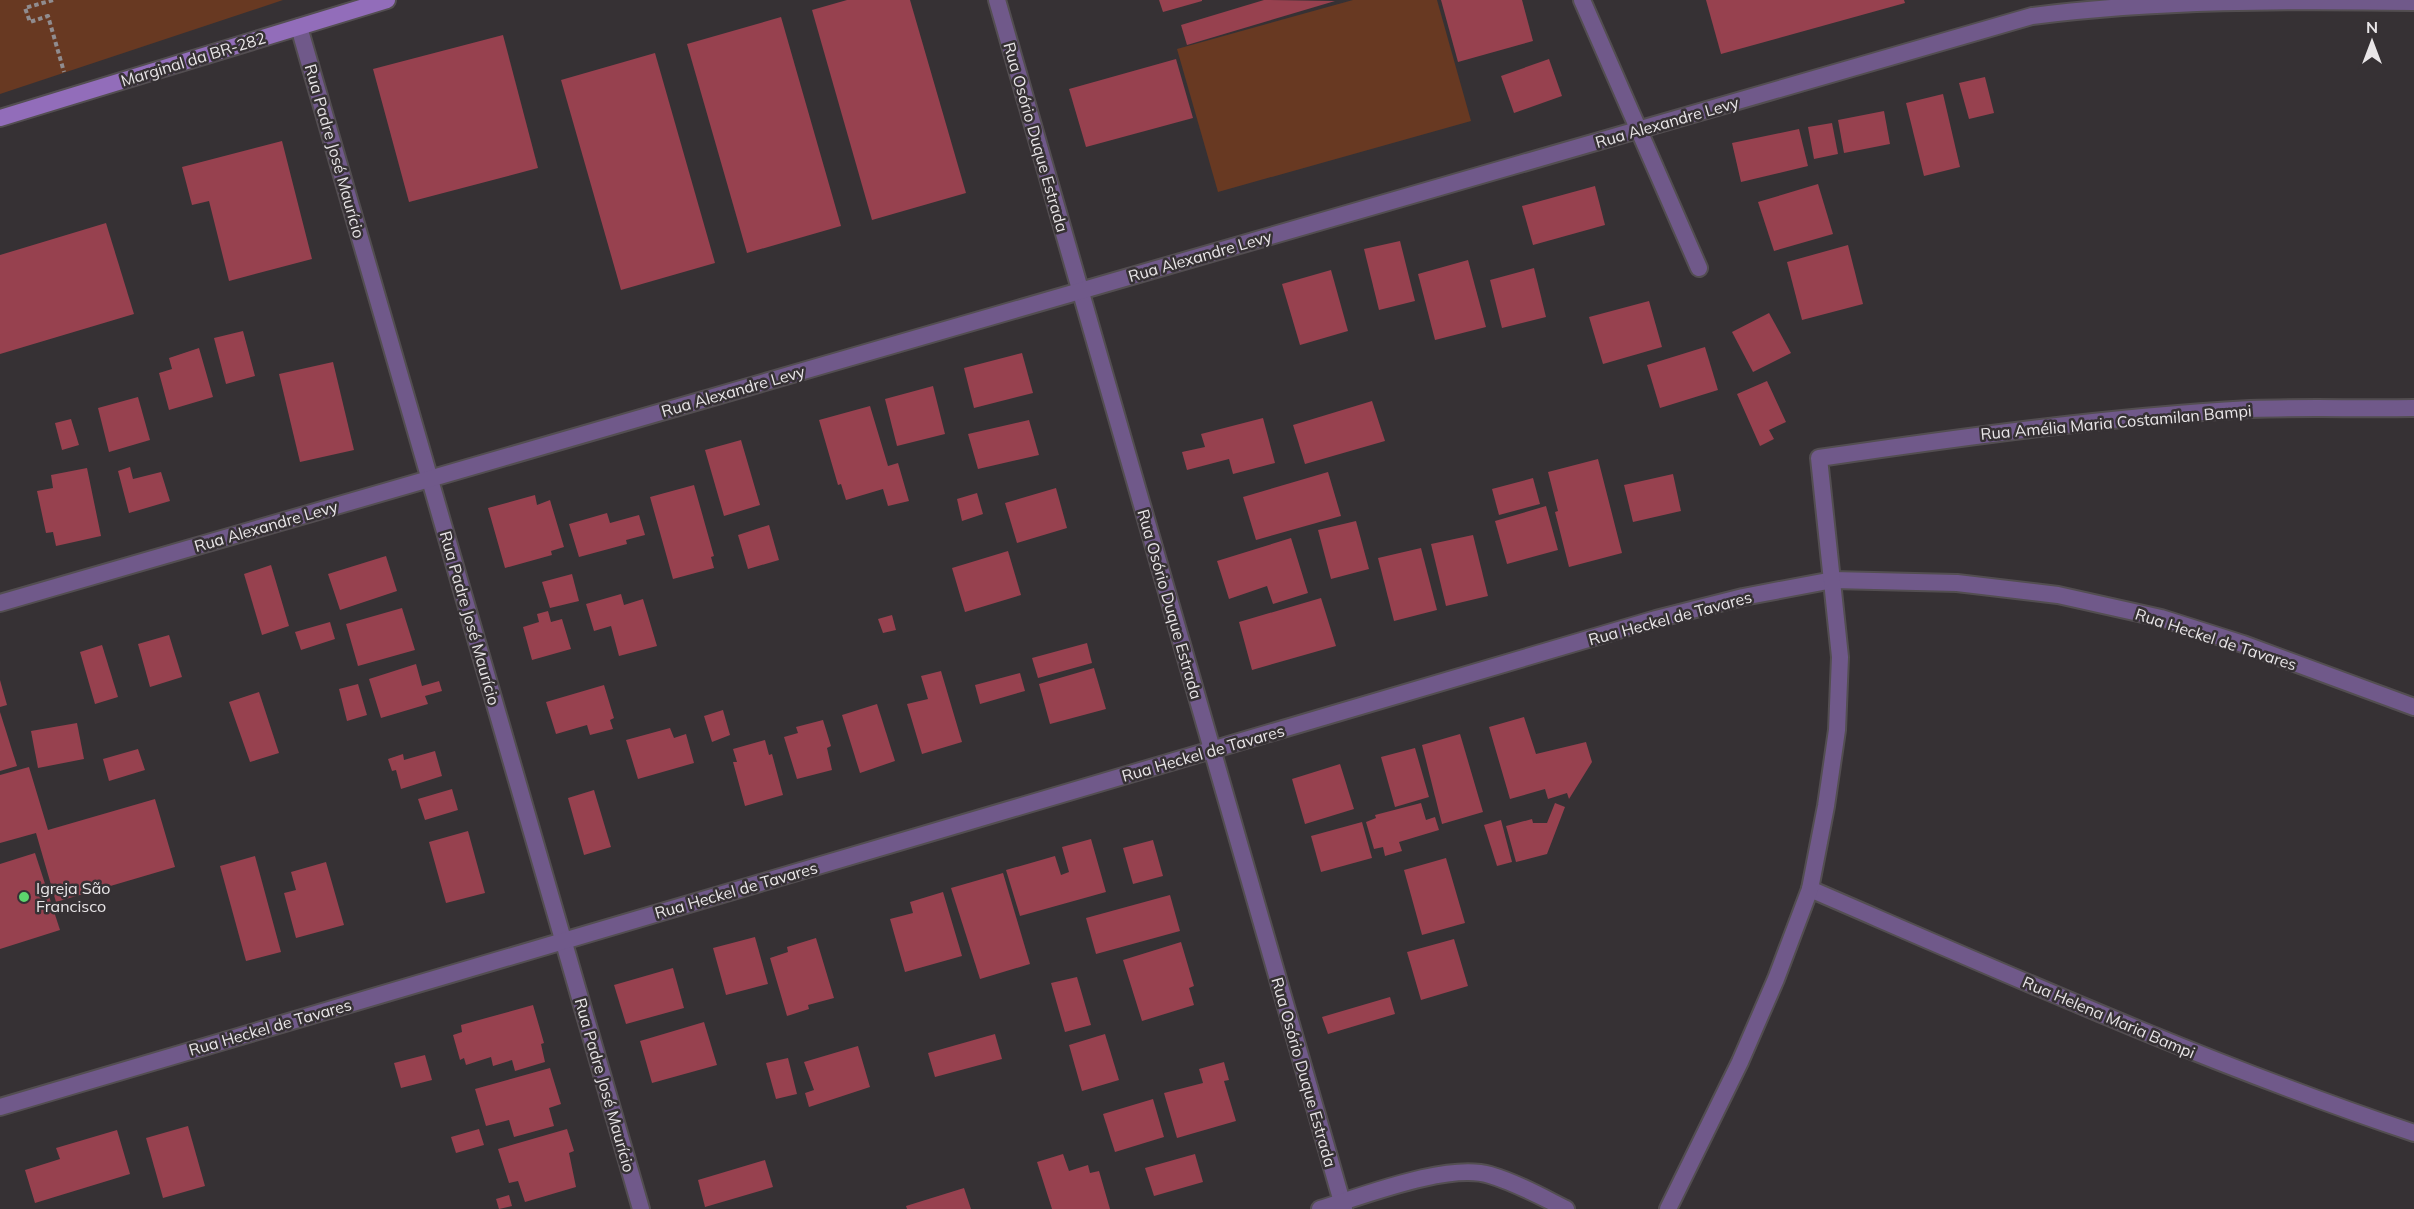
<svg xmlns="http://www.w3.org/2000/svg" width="2414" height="1209" font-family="Mulish,sans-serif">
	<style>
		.green { fill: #683922 }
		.building { fill: #97414f }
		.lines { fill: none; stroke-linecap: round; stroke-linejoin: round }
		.minor-casing { stroke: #534e51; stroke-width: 20 }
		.secondary-casing { stroke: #534e51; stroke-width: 20 }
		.path { stroke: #908c8f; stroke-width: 4; stroke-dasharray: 4.5 3; stroke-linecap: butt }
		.minor { stroke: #70598a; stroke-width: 16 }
		.secondary { stroke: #926dba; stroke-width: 16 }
		.poi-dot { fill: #5cd56d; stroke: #363134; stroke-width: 2 }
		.labels { text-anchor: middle; stroke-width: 5; stroke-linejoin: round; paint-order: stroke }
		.street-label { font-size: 16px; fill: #e9e6e8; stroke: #363134 }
		.poi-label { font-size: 16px; fill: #e9e6e8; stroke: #363134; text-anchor: start }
	</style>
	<rect width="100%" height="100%" fill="#363134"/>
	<g class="green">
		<polygon points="0,0 283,0 0,94"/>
		<polygon points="1353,0 1437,0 1471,121 1218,192 1177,49"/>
	</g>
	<g class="building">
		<polygon points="847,0 910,0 966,193 872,220 812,10"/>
		<polygon points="1159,0 1202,0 1202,1 1163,12"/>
		<polygon points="1264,0 1335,1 1187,45 1181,25"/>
		<polygon points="1441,0 1522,0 1533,41 1458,62"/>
		<polygon points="1706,0 1904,0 1905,3 1721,54"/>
		<polygon points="781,17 841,226 747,253 687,44"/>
		<polygon points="503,35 538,168 409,202 373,69"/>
		<polygon points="655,53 715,263 621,290 561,80"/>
		<polygon points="1176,59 1193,118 1086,147 1069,89"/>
		<polygon points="1549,59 1562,96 1514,113 1501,76"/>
		<polygon points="1985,77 1994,113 1969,119 1959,83"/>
		<polygon points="1943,94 1960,167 1924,176 1906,103"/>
		<polygon points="1884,111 1890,144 1844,153 1838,120"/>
		<polygon points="1832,123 1838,154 1814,159 1808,127"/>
		<polygon points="1799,129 1808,166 1741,182 1732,143"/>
		<polygon points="282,141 312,259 229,281 209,201 192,205 182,167"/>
		<polygon points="1818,184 1833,234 1774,251 1758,202"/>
		<polygon points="1595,186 1605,225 1533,245 1522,206"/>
		<polygon points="106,223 134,314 0,354 0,255"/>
		<polygon points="1400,241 1415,301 1379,310 1364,249"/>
		<polygon points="1848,245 1863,304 1802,320 1787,262"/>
		<polygon points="1468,260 1486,327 1435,340 1418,274"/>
		<polygon points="1534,268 1546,317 1502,328 1490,280"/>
		<polygon points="1331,270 1348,331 1300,345 1282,284"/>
		<polygon points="1649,301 1662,347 1603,364 1589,317"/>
		<polygon points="1769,313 1791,353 1753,372 1732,332"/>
		<polygon points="243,331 255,376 226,384 214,338"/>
		<polygon points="1705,347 1718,390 1660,408 1647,365"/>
		<polygon points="199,348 213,397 169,410 159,373 172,369 169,358"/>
		<polygon points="1022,353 1033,393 974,408 964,368"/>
		<polygon points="333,362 354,450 300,462 279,374"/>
		<polygon points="1767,381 1786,422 1769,430 1774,439 1760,446 1737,394"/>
		<polygon points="933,386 945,434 897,446 885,399"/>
		<polygon points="138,397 150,440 109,452 98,408"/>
		<polygon points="1372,401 1385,441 1305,464 1293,425"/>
		<polygon points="870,406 888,466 898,463 909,501 888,506 883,489 846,500 841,484 838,485 819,420"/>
		<polygon points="1263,418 1275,463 1233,474 1229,459 1187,470 1182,452 1205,447 1201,434"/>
		<polygon points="71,419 79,445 62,450 55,423"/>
		<polygon points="1029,420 1039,455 978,469 968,434"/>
		<polygon points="741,440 760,505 724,516 705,450"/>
		<polygon points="1598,459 1622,553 1569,567 1555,512 1558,511 1548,472"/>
		<polygon points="130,467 133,479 161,472 170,501 129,513 118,471"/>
		<polygon points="87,468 101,536 56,546 53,532 46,533 37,491 53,488 51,475"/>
		<polygon points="1328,472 1341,516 1256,540 1243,497"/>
		<polygon points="1673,474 1681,511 1633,522 1624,485"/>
		<polygon points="1533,478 1540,504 1499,515 1492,489"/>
		<polygon points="694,485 714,556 711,557 714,568 673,579 650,497"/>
		<polygon points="1056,488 1067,528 1017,543 1005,503"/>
		<polygon points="977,493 983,514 962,521 957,499"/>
		<polygon points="535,495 537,505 550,500 564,547 551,551 552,555 505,568 488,508"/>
		<polygon points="1546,506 1558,550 1507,564 1495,521"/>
		<polygon points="607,513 610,523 639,515 645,535 626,540 627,544 579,557 569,524"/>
		<polygon points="1356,521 1369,569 1331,579 1318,530"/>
		<polygon points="769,525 779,560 748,569 738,535"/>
		<polygon points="1473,535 1488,596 1446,606 1431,544"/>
		<polygon points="1291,538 1308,593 1273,604 1267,586 1229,599 1217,561"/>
		<polygon points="1421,548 1437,610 1394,621 1378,558"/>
		<polygon points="1008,551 1021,595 965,612 952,568"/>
		<polygon points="386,556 397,591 340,610 328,574"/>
		<polygon points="271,565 289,626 262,635 244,574"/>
		<polygon points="572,574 579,601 550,608 542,582"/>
		<polygon points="621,594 624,605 643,599 657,646 619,656 611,626 594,631 586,604"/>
		<polygon points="1321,598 1336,646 1252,670 1239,622"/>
		<polygon points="402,608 415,650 358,666 346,624"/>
		<polygon points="548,611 551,622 562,619 571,649 532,660 523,627 539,622 537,614"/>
		<polygon points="892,615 896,630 883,633 878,619"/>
		<polygon points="330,622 335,639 301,650 295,632"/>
		<polygon points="169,635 182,677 150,687 138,644"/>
		<polygon points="1087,643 1092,663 1038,678 1032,658"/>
		<polygon points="102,645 118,697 95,704 80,652"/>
		<polygon points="416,664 422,686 439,681 442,691 425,696 428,704 381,718 369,679"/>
		<polygon points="1094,668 1106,709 1050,724 1039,684"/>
		<polygon points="941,671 962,742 922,754 907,704 928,699 921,676"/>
		<polygon points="1020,673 1025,691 980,704 975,685"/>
		<polygon points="0,680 7,705 0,707"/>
		<polygon points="358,684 367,715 347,721 339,689"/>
		<polygon points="604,685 614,718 610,720 613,729 590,735 587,725 556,734 546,702"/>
		<polygon points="259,692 279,753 250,762 229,702"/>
		<polygon points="877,704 895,761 860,773 842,715"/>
		<polygon points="723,710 730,735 712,742 704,716"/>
		<polygon points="0,712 17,766 0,771"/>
		<polygon points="1524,717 1536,754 1586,742 1592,762 1569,799 1567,793 1548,799 1545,789 1510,799 1489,727"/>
		<polygon points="823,720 831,746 827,748 832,770 797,779 784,737 798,733 796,727"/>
		<polygon points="77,723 84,759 38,768 31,731"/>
		<polygon points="670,728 674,738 686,734 694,763 638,779 626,740"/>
		<polygon points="1460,734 1483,812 1442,824 1422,745"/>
		<polygon points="765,740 769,755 772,754 783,795 745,806 733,762 737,762 733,749"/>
		<polygon points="1415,748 1429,797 1395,807 1381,757"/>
		<polygon points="138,749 145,770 109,781 103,759"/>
		<polygon points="435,751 442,776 401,789 396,770 392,771 388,759 403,754 404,760"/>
		<polygon points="1340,764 1354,809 1305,824 1292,779"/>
		<polygon points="29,767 48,830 155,799 175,867 56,902 36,833 0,843 0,775"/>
		<polygon points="452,789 458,810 425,820 418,799"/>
		<polygon points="594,790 611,847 584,855 568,798"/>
		<polygon points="1421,803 1426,820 1435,817 1439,830 1399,842 1402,851 1385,856 1383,847 1374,849 1366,822 1376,818 1375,815"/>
		<polygon points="1555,803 1565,807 1547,854 1516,862 1506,826 1532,819 1533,823 1547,823"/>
		<polygon points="1501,820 1512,862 1497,866 1484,825"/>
		<polygon points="1362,822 1372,858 1321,872 1311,836"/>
		<polygon points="468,831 485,893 446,903 429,842"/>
		<polygon points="1091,839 1106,892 1020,916 1006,870 1055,856 1061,875 1069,872 1062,847"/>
		<polygon points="1153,840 1163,876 1133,884 1123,848"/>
		<polygon points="35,853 60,930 0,949 0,864"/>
		<polygon points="255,856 281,952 246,961 220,866"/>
		<polygon points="1446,858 1465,923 1422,935 1404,870"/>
		<polygon points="326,862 344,925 296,938 284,893 296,890 291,872"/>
		<polygon points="1003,873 1030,964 980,979 951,888"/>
		<polygon points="943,892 962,956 905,972 890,919 913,913 910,902"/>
		<polygon points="1170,895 1180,931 1096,954 1086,918"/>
		<polygon points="755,937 768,984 726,995 713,948"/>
		<polygon points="816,938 834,998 808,1005 809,1009 787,1016 770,958 788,952 787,947"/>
		<polygon points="1454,939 1468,986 1421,1000 1407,952"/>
		<polygon points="1181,942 1194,986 1189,988 1194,1005 1142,1021 1123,960"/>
		<polygon points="673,968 684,1008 626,1024 614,985"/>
		<polygon points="1077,977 1091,1025 1065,1032 1051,983"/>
		<polygon points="1390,997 1395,1014 1328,1034 1322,1017"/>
		<polygon points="533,1005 544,1043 541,1044 545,1062 515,1071 512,1060 493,1066 491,1057 466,1065 464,1058 460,1060 453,1035 462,1032 461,1025"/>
		<polygon points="704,1022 717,1065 652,1083 640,1041"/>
		<polygon points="995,1034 1002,1059 935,1077 928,1053"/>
		<polygon points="1105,1034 1119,1080 1082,1091 1069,1045"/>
		<polygon points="858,1046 870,1087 809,1107 805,1093 814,1090 804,1062"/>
		<polygon points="425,1055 432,1080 401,1088 394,1063"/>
		<polygon points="788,1058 797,1094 776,1099 766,1063"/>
		<polygon points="1224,1062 1229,1080 1224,1081 1236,1121 1177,1138 1164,1093 1203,1083 1199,1069"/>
		<polygon points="550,1068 561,1104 549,1108 554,1126 514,1137 509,1120 486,1126 475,1089"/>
		<polygon points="1153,1099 1164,1137 1115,1152 1103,1114"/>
		<polygon points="188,1126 205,1186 163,1198 146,1138"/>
		<polygon points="479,1129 484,1145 456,1153 451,1137"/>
		<polygon points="567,1129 574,1151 569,1153 576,1187 525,1202 518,1181 509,1183 498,1149"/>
		<polygon points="117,1130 130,1174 35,1203 25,1170 60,1159 56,1148"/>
		<polygon points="1063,1154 1069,1171 1088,1165 1090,1173 1099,1171 1110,1209 1052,1209 1037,1162"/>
		<polygon points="1195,1154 1203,1182 1154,1196 1145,1168"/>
		<polygon points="765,1160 773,1187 705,1207 698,1180"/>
		<polygon points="964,1188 971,1209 907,1209 906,1206"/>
		<polygon points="509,1195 512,1206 499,1209 496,1199"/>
	</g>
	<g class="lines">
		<defs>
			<g id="minor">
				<polyline points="997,0 1344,1209"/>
				<polyline points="1582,0 1699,268"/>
				<polyline points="299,27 641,1209"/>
				<path d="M0,603L2032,16C2158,0 2287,0 2414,2"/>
				<path d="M1810,889C2009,975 2208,1064 2414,1133"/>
				<polyline points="0,1107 1656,619 1743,597 1833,580 1957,583 2058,595 2161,618 2243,644 2414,707"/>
				<path d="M1320,1209C1363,1196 1449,1162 1490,1175C1517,1183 1542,1197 1566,1209"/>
				<path d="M1668,1209L1740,1062L1776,979L1810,889L1826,806L1837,730L1840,657L1819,458C1962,437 2106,417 2250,409C2304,407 2359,409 2414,408"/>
			</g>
			<polyline id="secondary" points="0,118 387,0"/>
		</defs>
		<use href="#minor" class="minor-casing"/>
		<use href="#secondary" class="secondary-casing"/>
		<polyline class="path" points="53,0 25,8 30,22 48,16 64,72"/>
		<use href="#minor" class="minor"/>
		<use href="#secondary" class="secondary"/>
	</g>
	<circle class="poi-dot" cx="24" cy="897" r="6"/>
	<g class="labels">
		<g class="street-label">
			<text transform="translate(193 59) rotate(-17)" y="6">Marginal da BR-282</text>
			<text transform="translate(1667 122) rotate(-16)" y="6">Rua Alexandre Levy</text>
			<text transform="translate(1036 137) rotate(74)" y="6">Rua Osório Duque Estrada</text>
			<text transform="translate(335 151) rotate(74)" y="6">Rua Padre José Maurício</text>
			<text transform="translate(1200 256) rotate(-16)" y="6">Rua Alexandre Levy</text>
			<text transform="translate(733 391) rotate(-16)" y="6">Rua Alexandre Levy</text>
			<text transform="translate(2116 422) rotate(-5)" y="6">Rua Amélia Maria Costamilan Bampi</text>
			<text transform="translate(266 526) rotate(-16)" y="6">Rua Alexandre Levy</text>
			<text transform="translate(1170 604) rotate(74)" y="6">Rua Osório Duque Estrada</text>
			<text transform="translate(470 618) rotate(74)" y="6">Rua Padre José Maurício</text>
			<text transform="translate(1670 618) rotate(-15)" y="6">Rua Heckel de Tavares</text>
			<text transform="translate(2216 639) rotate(18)" y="6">Rua Heckel de Tavares</text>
			<text transform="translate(1203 753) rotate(-16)" y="6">Rua Heckel de Tavares</text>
			<text transform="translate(736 890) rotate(-16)" y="6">Rua Heckel de Tavares</text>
			<text transform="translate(2109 1017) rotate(23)" y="6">Rua Helena Maria Bampi</text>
			<text transform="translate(270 1027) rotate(-16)" y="6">Rua Heckel de Tavares</text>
			<text transform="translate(1304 1072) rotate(74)" y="6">Rua Osório Duque Estrada</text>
			<text transform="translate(605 1085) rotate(74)" y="6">Rua Padre José Maurício</text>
		</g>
		<g class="poi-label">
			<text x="36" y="894">Igreja São<tspan x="36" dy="18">Francisco</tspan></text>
		</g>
	</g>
	<g transform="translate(2372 42)" stroke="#363134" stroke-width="4.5" paint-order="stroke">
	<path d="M0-4.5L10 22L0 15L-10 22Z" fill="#e9e6e8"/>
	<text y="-9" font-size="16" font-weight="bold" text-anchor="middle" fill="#e9e6e8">N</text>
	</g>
</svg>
